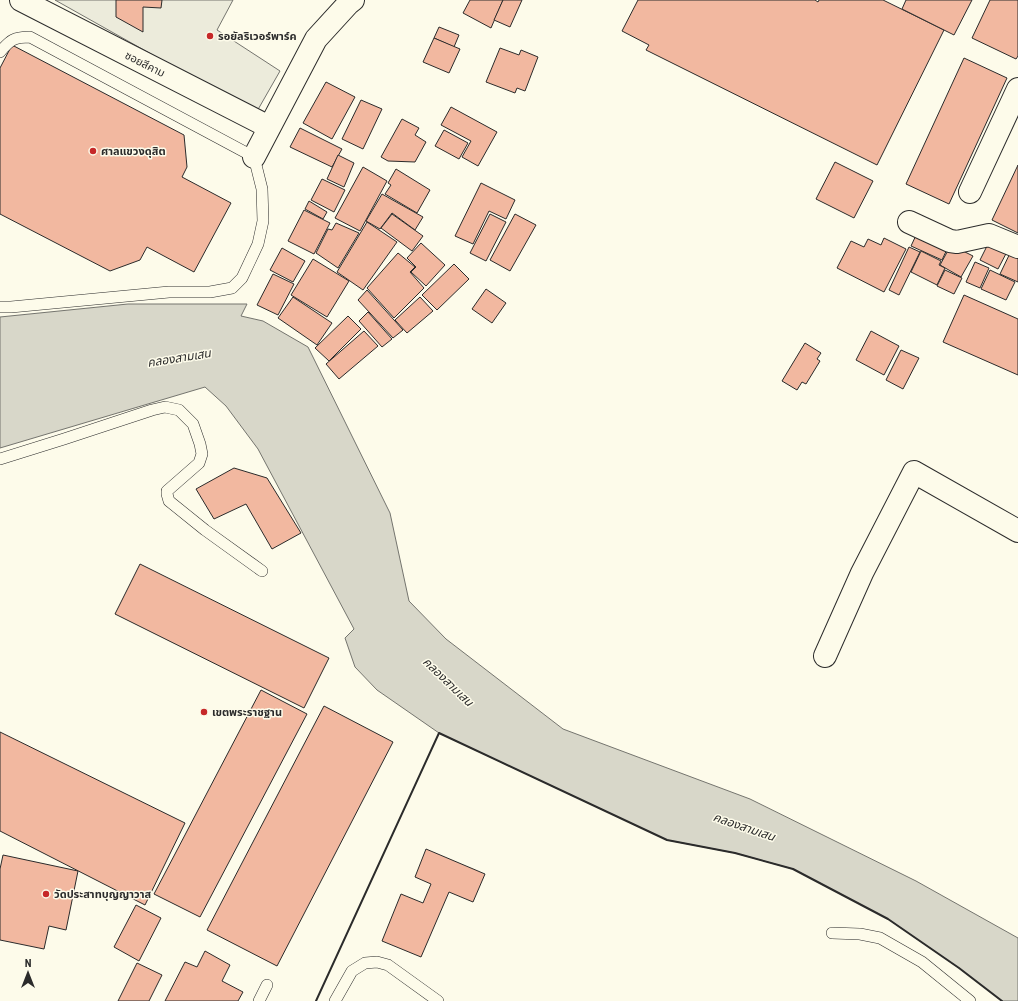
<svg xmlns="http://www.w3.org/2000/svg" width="1018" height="1001" font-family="'Roboto Condensed','Noto Sans Thai',sans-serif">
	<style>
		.green { fill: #ecebdb; stroke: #74746e }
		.water { fill: #d8d7c9; stroke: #74746e }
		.building { fill: #f2b8a0; stroke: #2b2b2b }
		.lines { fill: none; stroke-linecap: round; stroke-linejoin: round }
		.lane-casing { stroke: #2b2b2b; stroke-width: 12 }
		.street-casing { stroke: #2b2b2b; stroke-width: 24 }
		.lane { stroke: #fdfbea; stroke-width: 11 }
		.street { stroke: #fdfbea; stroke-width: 22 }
		.wall { stroke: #2b2b2b; stroke-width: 2 }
		.poi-dot { fill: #c62828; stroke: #fdfbea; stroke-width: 1.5 }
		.labels { text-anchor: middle; stroke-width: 3; stroke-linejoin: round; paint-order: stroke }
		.poi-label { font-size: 11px; font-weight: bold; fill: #2b2b2b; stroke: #fdfbea; text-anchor: start }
		.street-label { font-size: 11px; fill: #2b2b2b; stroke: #fdfbea }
		.water-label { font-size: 12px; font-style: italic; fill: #2b2b2b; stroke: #fdfbea }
	</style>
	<rect width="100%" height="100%" fill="#fdfbea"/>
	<polygon class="green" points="55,0 233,0 217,30 280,71 256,113"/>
	<polygon class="water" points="128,304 247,304 241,316 263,321 308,347 390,513 409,601 446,639 563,729 750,799 916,881 1018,938 1018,1001 1002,1001 959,968 888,919 793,869 735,853 667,840 439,733 377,690 355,667 345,638 354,629 258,449 226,406 205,387 0,448 0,317"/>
	<g class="building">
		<polygon points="116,0 162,0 161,8 143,7 143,32 116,17"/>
		<polygon points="470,0 503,0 491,28 463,13"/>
		<polygon points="503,0 522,0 510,27 494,20"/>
		<polygon points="638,0 815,0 818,2 819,0 883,0 944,30 877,165 646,50 649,45 622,31"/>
		<polygon points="906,0 972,0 954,35 902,9"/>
		<polygon points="990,0 1018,0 1018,56 1016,59 972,38"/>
		<polygon points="439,27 459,35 454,47 434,38"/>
		<polygon points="434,38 460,49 449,73 423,62"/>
		<polygon points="12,45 184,135 187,167 182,177 231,203 194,272 147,247 140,260 110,271 0,214 0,68"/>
		<polygon points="500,48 519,55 521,50 538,57 525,91 517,88 515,93 486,82"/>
		<polygon points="964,58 1007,78 949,204 906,184"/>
		<polygon points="326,82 355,97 332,139 303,123"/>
		<polygon points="361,100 382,109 363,149 342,139"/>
		<polygon points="451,107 497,132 478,166 462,157 471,141 441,125"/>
		<polygon points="402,119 419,128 415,135 426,142 415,162 388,161 381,157"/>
		<polygon points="300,128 342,149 332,167 290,147"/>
		<polygon points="444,130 468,143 459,159 435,146"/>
		<polygon points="338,155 354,163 344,187 327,179"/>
		<polygon points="835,162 873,181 854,218 816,199"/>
		<polygon points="1018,165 1018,233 992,220"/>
		<polygon points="363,167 387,181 360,231 335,218"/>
		<polygon points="396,169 430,190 417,213 385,194 391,185 388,183"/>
		<polygon points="322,179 345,190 334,212 311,200"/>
		<polygon points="481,183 515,200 506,219 489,211 473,244 455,236"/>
		<polygon points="382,194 423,217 415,230 392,213 380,229 366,221"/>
		<polygon points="309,201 327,212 323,219 305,209"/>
		<polygon points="304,210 330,223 314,254 288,241"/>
		<polygon points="392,214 423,236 412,251 381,228"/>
		<polygon points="490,214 506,222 486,261 470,253"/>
		<polygon points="515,214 536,225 510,271 490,260"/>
		<polygon points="367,222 397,242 363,290 337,272"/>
		<polygon points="336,223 359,233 338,268 316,253 328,229 332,230"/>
		<polygon points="918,231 949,245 942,260 911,246"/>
		<polygon points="884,238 906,249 884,292 837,268 851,241 864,247 868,239 881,245"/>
		<polygon points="990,240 1010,246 998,269 980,260"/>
		<polygon points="421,243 445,265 426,286 411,272 416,267 407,258"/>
		<polygon points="951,245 973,256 961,277 940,265"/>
		<polygon points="909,247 920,252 899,295 889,290"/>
		<polygon points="1013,247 1018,250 1018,282 1000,274"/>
		<polygon points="282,248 305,261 293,282 270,270"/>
		<polygon points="921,251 941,261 939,265 945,268 937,285 911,272"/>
		<polygon points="398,253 415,267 410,272 424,288 394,318 367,288"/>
		<polygon points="313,259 349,281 327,317 291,295"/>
		<polygon points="975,262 989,268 980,288 966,282"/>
		<polygon points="454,264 469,279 437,310 422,295"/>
		<polygon points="945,270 962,278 954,294 937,286"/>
		<polygon points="990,270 1015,282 1006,300 981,289"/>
		<polygon points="273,274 294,284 278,315 257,305"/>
		<polygon points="486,289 506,303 492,323 472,309"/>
		<polygon points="367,290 403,330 393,338 358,300"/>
		<polygon points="964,295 1018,319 1018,375 943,342"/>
		<polygon points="293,297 332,323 317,345 278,318"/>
		<polygon points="420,297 433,311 407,333 395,320"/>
		<polygon points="368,312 392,339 382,347 359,321"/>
		<polygon points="348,316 361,329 329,361 315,348"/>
		<polygon points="364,331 378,346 339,379 326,364"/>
		<polygon points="871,331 899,346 884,375 856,360"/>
		<polygon points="805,343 821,353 817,359 820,361 806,384 802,382 797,390 782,381"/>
		<polygon points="901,350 919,358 903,389 886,380"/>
		<polygon points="234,468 267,478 301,533 272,549 246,504 214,519 196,489"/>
		<polygon points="140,564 329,658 304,708 115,614"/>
		<polygon points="261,690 307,714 200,917 154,894"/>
		<polygon points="324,706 393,742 277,966 207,930"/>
		<polygon points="0,732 185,823 145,905 0,831"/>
		<polygon points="426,849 485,874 473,902 449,892 421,957 382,941 401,894 423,903 431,884 415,877"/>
		<polygon points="3,855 78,871 66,930 49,926 44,949 0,940 0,869"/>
		<polygon points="136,905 161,918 139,961 114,947"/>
		<polygon points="205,951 230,965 222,981 243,992 238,1001 165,1001 185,962 197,967"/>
		<polygon points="137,963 162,975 149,1001 118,1001"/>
	</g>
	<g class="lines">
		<defs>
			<g id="lane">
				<path d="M0,52C10,40 14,37 30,37L254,157L262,189L263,221L258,244L242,278L232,288L210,292H169L11,307H0"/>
				<polyline points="0,459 64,439 152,410 165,407 179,410 193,424 200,444 202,454 199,463 167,491 167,494 169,501 205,530 262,571"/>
				<polyline points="832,933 860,934 880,938 922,962 970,1001"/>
				<polyline points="259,1001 267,985"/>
				<polyline points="335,1001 352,971 365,963 377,962 388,965 438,1001"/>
			</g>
			<g id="street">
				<polyline points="21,0 269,127"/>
				<polyline points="254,157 316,39 348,4 353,0"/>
				<polyline points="970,192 1018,89"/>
				<polyline points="909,222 950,241 957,242 989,235 1018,247"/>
				<polyline points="825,656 862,573 914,472 1018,531"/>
			</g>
		</defs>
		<use href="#lane" class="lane-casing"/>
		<use href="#street" class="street-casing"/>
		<use href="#lane" class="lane"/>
		<use href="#street" class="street"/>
		<polyline class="wall" points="316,1001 439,733 667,840 735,853 793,869 888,919 959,968 1002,1001"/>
	</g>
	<g class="poi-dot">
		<circle cx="210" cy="36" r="4"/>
		<circle cx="93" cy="151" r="4"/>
		<circle cx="204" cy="712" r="4"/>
		<circle cx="46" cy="894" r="4"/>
	</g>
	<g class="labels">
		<g class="poi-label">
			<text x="218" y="40">รอยัลริเวอร์พาร์ค</text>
			<text x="101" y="155">ศาลแขวงดุสิต</text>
			<text x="212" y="716">เขตพระราชฐาน</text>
			<text x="54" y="898">วัดประสาทบุญญาวาส</text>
		</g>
		<g class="street-label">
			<text transform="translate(145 64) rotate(27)" y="4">ซอยสีคาม</text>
		</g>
		<g class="water-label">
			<text transform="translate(179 358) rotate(-9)" y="4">คลองสามเสน</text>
			<text transform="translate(448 682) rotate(44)" y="4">คลองสามเสน</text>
			<text transform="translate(744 827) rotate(19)" y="4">คลองสามเสน</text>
		</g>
	</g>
	<g transform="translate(28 973)" stroke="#fdfbea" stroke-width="3" paint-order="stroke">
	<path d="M0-3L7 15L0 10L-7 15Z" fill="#2b2b2b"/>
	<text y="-6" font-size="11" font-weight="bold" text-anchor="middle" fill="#2b2b2b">N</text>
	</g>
</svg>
